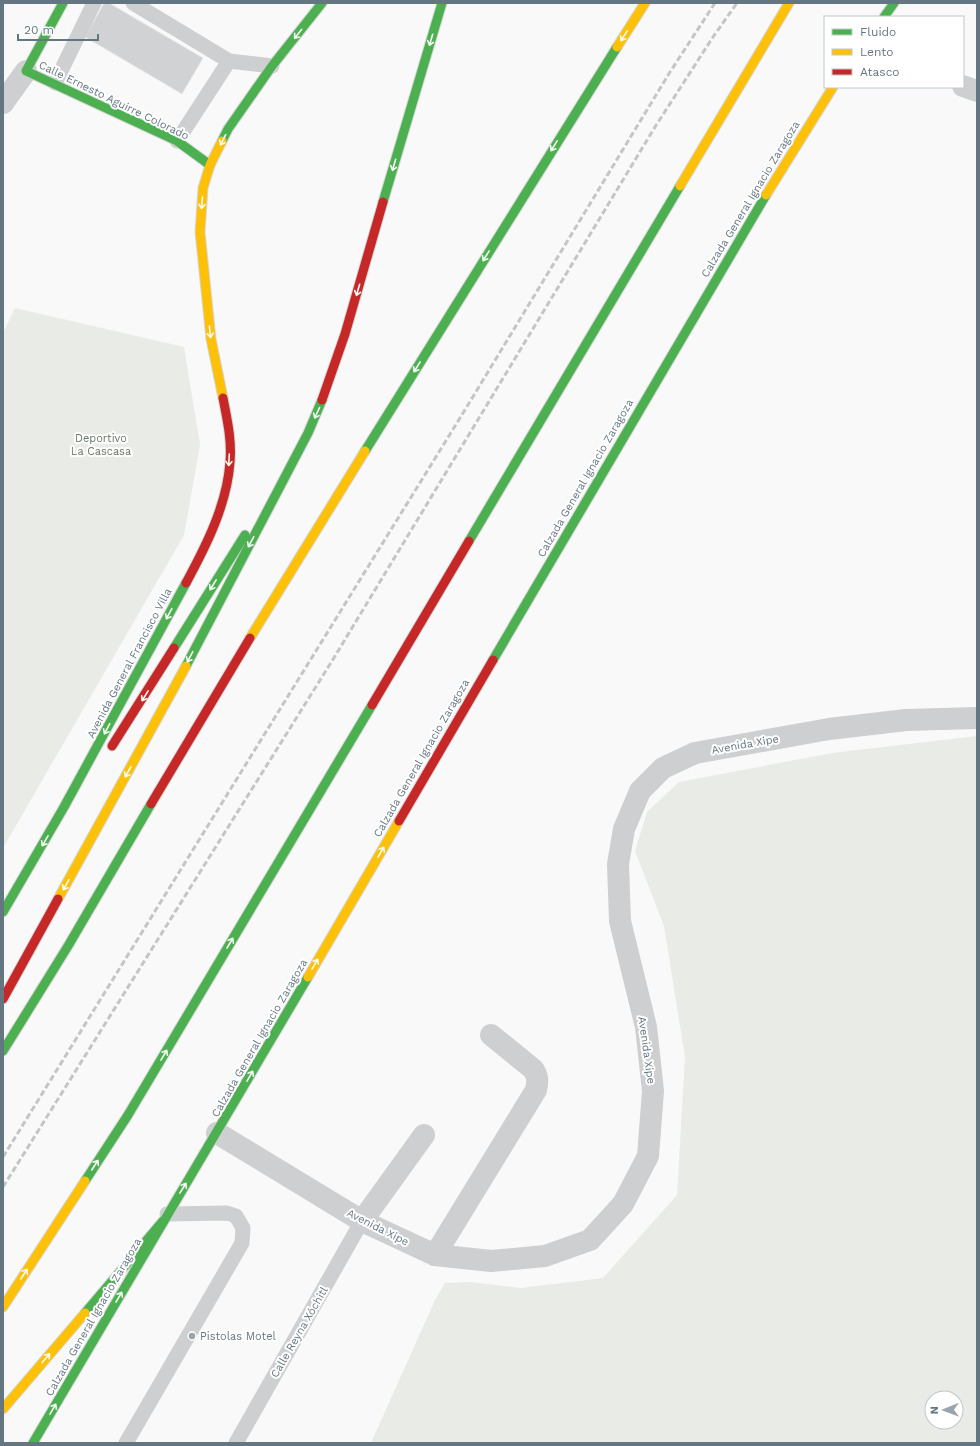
<svg xmlns="http://www.w3.org/2000/svg" width="980" height="1446" font-family="'Work Sans',sans-serif">
	<style>
		.green { fill: #e8ebe6; fill-rule: evenodd }
		.building { fill: #d0d2d3; stroke: #e8e8e8 }
		.lines { fill: none; stroke-linecap: round; stroke-linejoin: round }
		.fast-casing { stroke: #d5d6d7; stroke-width: 11 }
		.slow-casing { stroke: #d5d6d7; stroke-width: 11 }
		.jam-casing { stroke: #d5d6d7; stroke-width: 11 }
		.lane { stroke: #cecfd0; stroke-width: 15 }
		.street { stroke: #cecfd0; stroke-width: 22 }
		.fast { stroke: #4caf50; stroke-width: 9 }
		.slow { stroke: #ffc107; stroke-width: 9 }
		.jam { stroke: #c62828; stroke-width: 9 }
		.rail { stroke: #c3c5c6; stroke-width: 3; stroke-dasharray: 6 3; stroke-linecap: butt }
		.oneway { stroke: #f6fbf6 }
		.poi-dot { fill: #99a4ac; stroke: #fff; stroke-width: 1.5 }
		.labels { text-anchor: middle; stroke-width: 4; stroke-linejoin: round; paint-order: stroke }
		.street-label { font-size: 11px; fill: #657683; stroke: #fff }
		.park-label { font-size: 11px; fill: #687a64; stroke: #fff }
		.poi-label { font-size: 11px; fill: #657683; stroke: #fff; text-anchor: start }
	</style>
	<rect width="100%" height="100%" fill="#f9f9f9"/>
	<g class="green">
		<polygon points="15,308 184,347 200,445 184,535 3,848 3,333"/>
		<path d="M977,736V1443H371L435,1300L445,1283L470,1282L521,1288L603,1278L677,1195L685,1057L664,926L635,851L647,812L679,782L832,753ZM932,1398H956V1422H932Z"/>
	</g>
	<polygon class="building" points="104,3 109,3 203,58 182,94 85,37"/>
	<g class="lines">
		<defs>
			<g id="fast">
				<polyline points="63,3 26,71 177,141 210,165"/>
				<polyline points="884,17 894,3"/>
				<polyline points="222,141 228,129 272,66 322,3"/>
				<polyline points="383,202 442,3"/>
				<polyline points="365,451 617,47"/>
				<polyline points="469,541 680,186"/>
				<polyline points="174,648 245,535"/>
				<polyline points="493,660 766,195"/>
				<polyline points="186,666 308,433 322,400"/>
				<polyline points="3,912 64,807 186,583"/>
				<polyline points="3,1051 68,946 151,804"/>
				<polyline points="85,1181 128,1115 372,705"/>
				<polyline points="85,1313 163,1221"/>
				<polyline points="33,1443 308,977"/>
			</g>
			<g id="slow">
				<polyline points="617,47 645,3"/>
				<polyline points="222,141 210,165 203,188 200,232 211,339 223,398"/>
				<polyline points="680,186 789,3"/>
				<polyline points="766,195 833,87"/>
				<polyline points="250,638 365,451"/>
				<polyline points="58,899 186,666"/>
				<polyline points="308,977 399,821"/>
				<polyline points="3,1307 85,1181"/>
				<polyline points="3,1409 85,1313"/>
			</g>
			<g id="jam">
				<polyline points="322,400 345,334 383,202"/>
				<path d="M186,583C206,546 227,505 230,462C232,440 227,419 223,398"/>
				<polyline points="372,705 469,541"/>
				<polyline points="112,746 174,648"/>
				<polyline points="151,804 250,638"/>
				<polyline points="399,821 493,660"/>
				<polyline points="3,999 58,899"/>
			</g>
		</defs>
		<use href="#fast" class="fast-casing"/>
		<use href="#slow" class="slow-casing"/>
		<use href="#jam" class="jam-casing"/>
		<g class="lane">
			<polyline points="133,3 229,61 272,66"/>
			<polyline points="55,83 94,3"/>
			<polyline points="177,141 229,61"/>
			<polyline points="126,1443 242,1243 243,1228 236,1216 227,1213 167,1214"/>
			<polyline points="236,1443 362,1221"/>
		</g>
		<g class="street">
			<polyline points="963,86 977,91"/>
			<polyline points="3,103 26,71"/>
			<polyline points="217,1133 362,1221 435,1255 491,1261 545,1256 590,1240 623,1204 648,1156 653,1091 646,1027 620,921 618,864 624,829 640,791 663,768 695,753 829,729 906,720 977,718"/>
			<polyline points="362,1221 424,1135"/>
			<path d="M435,1255L536,1090C538,1081 538,1076 533,1069L491,1035"/>
		</g>
		<use href="#fast" class="fast"/>
		<use href="#slow" class="slow"/>
		<use href="#jam" class="jam"/>
		<g class="rail">
			<polyline points="3,1157 460,418 670,72 715,3"/>
			<polyline points="3,1187 332,661 655,127 713,37 737,3"/>
		</g>
	</g>
	<defs><path id="oneway-shaft" d="M-6 0H5M1.5-3L5.5 0L1.5 3" fill="none" stroke-width="1.6" stroke-linecap="round" stroke-linejoin="round"/></defs>
	<g class="oneway">
		<use href="#oneway-shaft" transform="translate(298 34) rotate(128)"/>
		<use href="#oneway-shaft" transform="translate(624 36) rotate(122)"/>
		<use href="#oneway-shaft" transform="translate(431 40) rotate(107)"/>
		<use href="#oneway-shaft" transform="translate(223 140) rotate(117)"/>
		<use href="#oneway-shaft" transform="translate(554 146) rotate(122)"/>
		<use href="#oneway-shaft" transform="translate(394 165) rotate(106)"/>
		<use href="#oneway-shaft" transform="translate(202 203) rotate(94)"/>
		<use href="#oneway-shaft" transform="translate(486 256) rotate(122)"/>
		<use href="#oneway-shaft" transform="translate(358 290) rotate(106)"/>
		<use href="#oneway-shaft" transform="translate(210 332) rotate(84)"/>
		<use href="#oneway-shaft" transform="translate(417 367) rotate(122)"/>
		<use href="#oneway-shaft" transform="translate(317 413) rotate(115)"/>
		<use href="#oneway-shaft" transform="translate(229 460) rotate(93)"/>
		<use href="#oneway-shaft" transform="translate(251 542) rotate(118)"/>
		<use href="#oneway-shaft" transform="translate(213 585) rotate(122)"/>
		<use href="#oneway-shaft" transform="translate(169 614) rotate(118)"/>
		<use href="#oneway-shaft" transform="translate(190 657) rotate(118)"/>
		<use href="#oneway-shaft" transform="translate(145 696) rotate(122)"/>
		<use href="#oneway-shaft" transform="translate(107 729) rotate(118)"/>
		<use href="#oneway-shaft" transform="translate(128 772) rotate(119)"/>
		<use href="#oneway-shaft" transform="translate(45 841) rotate(120)"/>
		<use href="#oneway-shaft" transform="translate(381 852) rotate(-60)"/>
		<use href="#oneway-shaft" transform="translate(66 885) rotate(119)"/>
		<use href="#oneway-shaft" transform="translate(230 943) rotate(-59)"/>
		<use href="#oneway-shaft" transform="translate(315 964) rotate(-60)"/>
		<use href="#oneway-shaft" transform="translate(164 1055) rotate(-59)"/>
		<use href="#oneway-shaft" transform="translate(250 1076) rotate(-60)"/>
		<use href="#oneway-shaft" transform="translate(95 1165) rotate(-57)"/>
		<use href="#oneway-shaft" transform="translate(183 1188) rotate(-58)"/>
		<use href="#oneway-shaft" transform="translate(24 1274) rotate(-57)"/>
		<use href="#oneway-shaft" transform="translate(119 1297) rotate(-60)"/>
		<use href="#oneway-shaft" transform="translate(46 1358) rotate(-50)"/>
		<use href="#oneway-shaft" transform="translate(53 1409) rotate(-60)"/>
	</g>
	<circle class="poi-dot" cx="192" cy="1336" r="4"/>
	<g class="labels">
		<g class="street-label">
			<text transform="translate(114 100) rotate(26)" y="4">Calle Ernesto Aguirre Colorado</text>
			<text transform="translate(750 199) rotate(-59)" y="4">Calzada General Ignacio Zaragoza</text>
			<text transform="translate(585 478) rotate(-60)" y="4">Calzada General Ignacio Zaragoza</text>
			<text transform="translate(129 663) rotate(-62)" y="4">Avenida General Francisco Villa</text>
			<text transform="translate(745 744) rotate(-10)" y="4">Avenida Xipe</text>
			<text transform="translate(421 758) rotate(-60)" y="4">Calzada General Ignacio Zaragoza</text>
			<text transform="translate(259 1038) rotate(-60)" y="4">Calzada General Ignacio Zaragoza</text>
			<text transform="translate(647 1050) rotate(82)" y="4">Avenida Xipe</text>
			<text transform="translate(378 1227) rotate(27)" y="4">Avenida Xipe</text>
			<text transform="translate(93 1317) rotate(-60)" y="4">Calzada General Ignacio Zaragoza</text>
			<text transform="translate(299 1332) rotate(-60)" y="4">Calle Reyna Xóchitl</text>
		</g>
		<g class="park-label">
			<text x="101" y="442">Deportivo<tspan x="101" dy="13">La Cascasa</tspan></text>
		</g>
		<g class="poi-label">
			<text x="200" y="1340">Pistolas Motel</text>
		</g>
	</g>
	<rect width="980" height="1446" fill="none" stroke="#657683" stroke-width="8"/>
	<rect x="824" y="16" width="140" height="72" fill="#ffffff" stroke="#c1c8cd"/>
	<rect x="832" y="29" width="20" height="6" fill="#4caf50" stroke="#c1c8cd"/>
	<text x="860" y="36" font-size="12" fill="#657683">Fluido</text>
	<rect x="832" y="49" width="20" height="6" fill="#ffc107" stroke="#c1c8cd"/>
	<text x="860" y="56" font-size="12" fill="#657683">Lento</text>
	<rect x="832" y="69" width="20" height="6" fill="#c62828" stroke="#c1c8cd"/>
	<text x="860" y="76" font-size="12" fill="#657683">Atasco</text>
	<g transform="translate(944 1410) rotate(269)"><circle r="19" fill="#ffffff" stroke="#c1c8cd"/>
	<path d="M0-3L7 15L0 10L-7 15Z" fill="#99a4ac"/>
	<text y="-6" font-size="11" font-weight="bold" text-anchor="middle" fill="#657683">N</text>
	</g>
	<path d="M18 34v6h80v-6" fill="none" stroke="#657683" stroke-width="2"/>
	<text x="24" y="34" font-size="12" fill="#657683" stroke="#ffffff" stroke-width="3" paint-order="stroke">20 m</text>
</svg>
